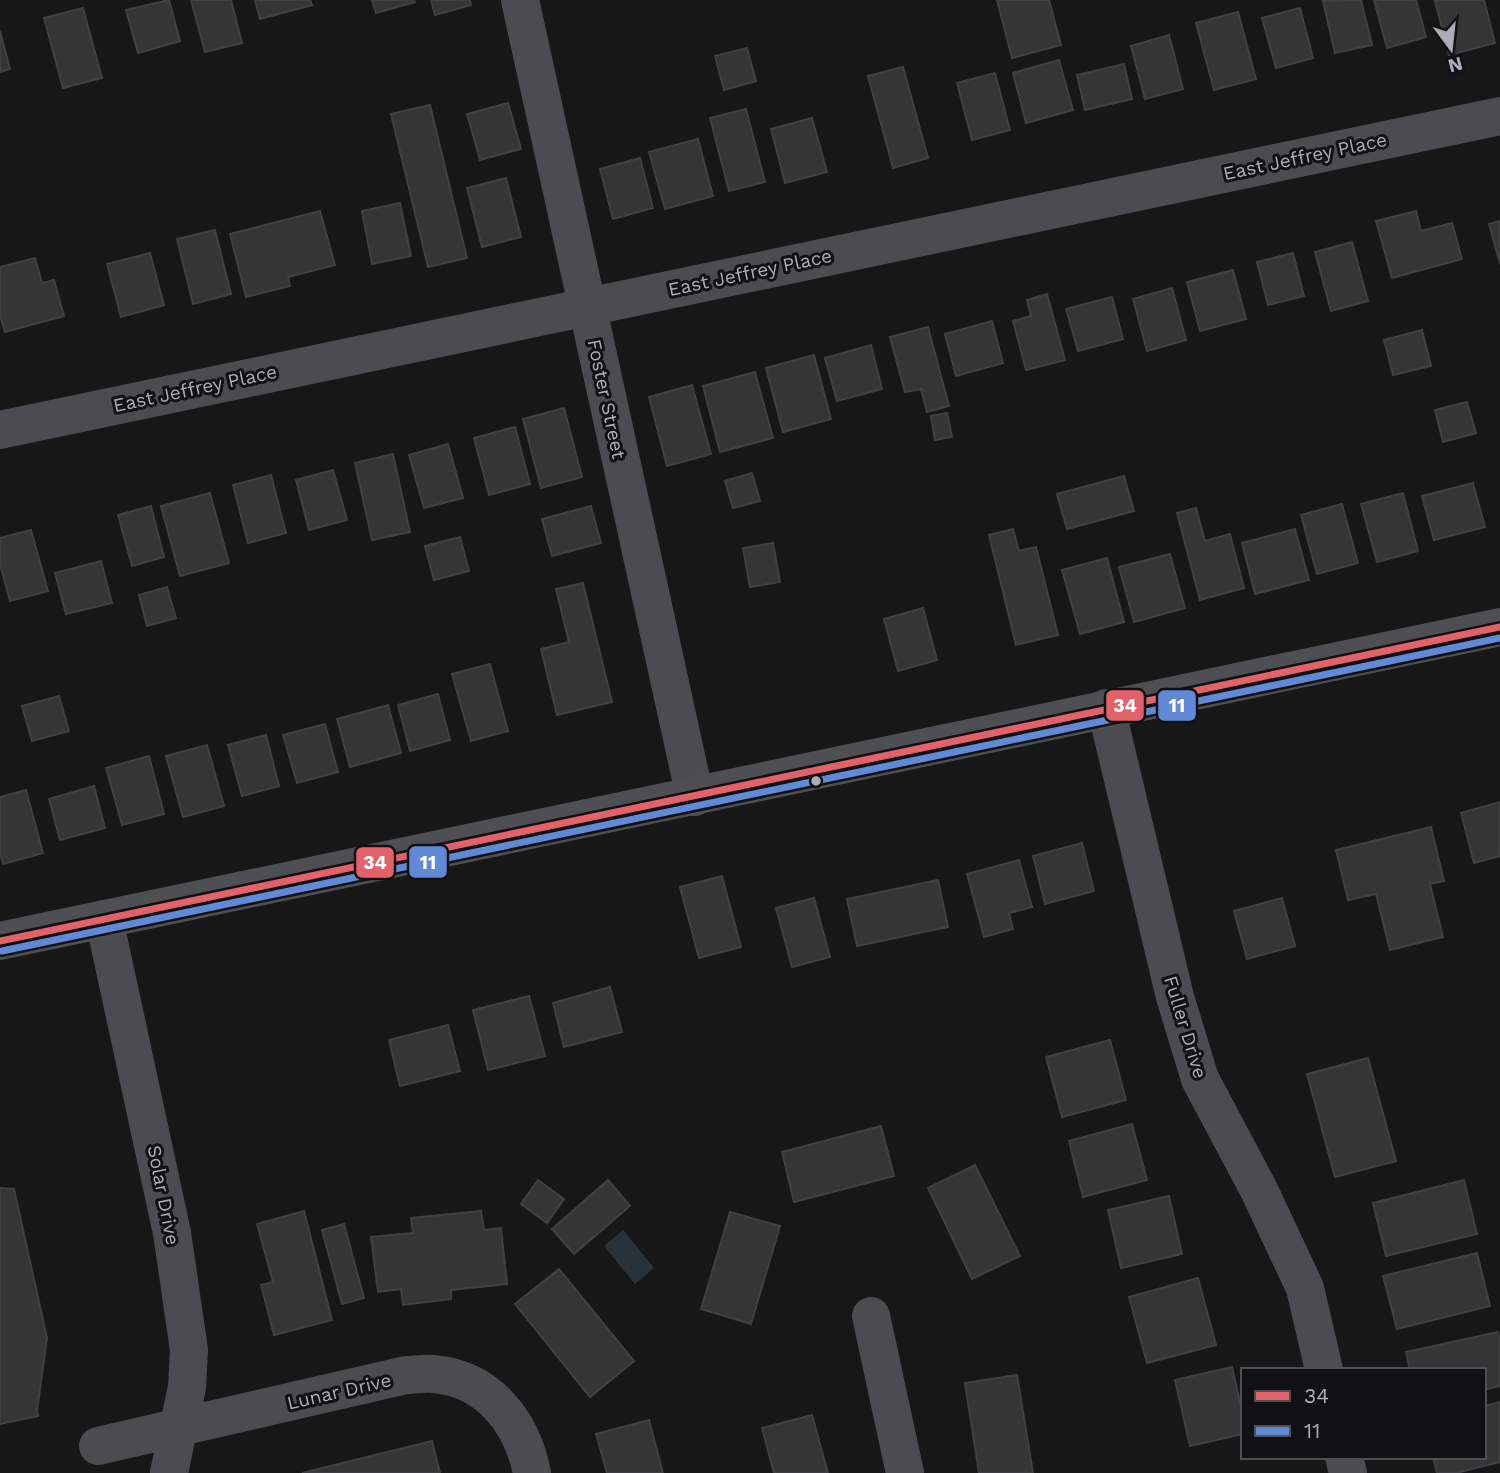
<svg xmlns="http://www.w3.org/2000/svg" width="1500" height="1473" font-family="'Work Sans',sans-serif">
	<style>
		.water { fill: #2a3239 }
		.building { fill: #353536; stroke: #3f4043; stroke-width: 2 }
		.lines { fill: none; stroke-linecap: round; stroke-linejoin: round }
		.minor { stroke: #4b4c50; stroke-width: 38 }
		.primary { stroke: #4d4f52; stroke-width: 38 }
		.bus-1-casing { stroke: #111113; stroke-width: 12 }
		.bus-2-casing { stroke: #111113; stroke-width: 12 }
		.bus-1 { stroke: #e36168; stroke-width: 7 }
		.bus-2 { stroke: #6089d6; stroke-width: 7 }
		.bus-dot { fill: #a8adb8; stroke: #111113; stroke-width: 2.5 }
		.labels { text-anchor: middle; stroke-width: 6; stroke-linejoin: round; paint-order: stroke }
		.street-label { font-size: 19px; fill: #a8adb8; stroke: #111113 }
		.line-badge { stroke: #111113; stroke-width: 2.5 }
		.badge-label { font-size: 19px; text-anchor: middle; font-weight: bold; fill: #fff }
	</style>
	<rect width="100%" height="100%" fill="#171717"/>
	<polygon class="water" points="623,1230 654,1268 635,1284 604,1246"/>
	<g class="building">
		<polygon points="169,0 180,41 138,53 126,10"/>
		<polygon points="191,0 231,0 242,43 205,52"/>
		<polygon points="255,0 310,0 312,5 260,19"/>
		<polygon points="372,0 414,0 415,2 376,13"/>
		<polygon points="431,0 470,0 471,5 435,15"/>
		<polygon points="997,0 1049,0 1061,45 1012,58"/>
		<polygon points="1361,0 1372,45 1335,53 1323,1"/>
		<polygon points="1374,0 1416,0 1426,37 1387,48"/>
		<polygon points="1440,0 1484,0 1495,43 1449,55 1435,1"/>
		<polygon points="83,8 102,78 63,88 44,18"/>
		<polygon points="1300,8 1313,58 1276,68 1262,18"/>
		<polygon points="1238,12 1256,79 1214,90 1196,23"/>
		<polygon points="0,31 10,69 0,72"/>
		<polygon points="1169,35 1183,89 1145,99 1131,46"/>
		<polygon points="747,48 756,81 724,90 715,56"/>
		<polygon points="1059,60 1073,110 1026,123 1013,73"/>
		<polygon points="1124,64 1132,99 1085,110 1077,75"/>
		<polygon points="903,67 928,158 893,168 868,76"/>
		<polygon points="995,73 1010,130 972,140 957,83"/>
		<polygon points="508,103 521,149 480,160 467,114"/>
		<polygon points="430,105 467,258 428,267 391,114"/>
		<polygon points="746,109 765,182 729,191 710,118"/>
		<polygon points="812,118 827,172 785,183 771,129"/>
		<polygon points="698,139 713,196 665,209 649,152"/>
		<polygon points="640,158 653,208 613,219 600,169"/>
		<polygon points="506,178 521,237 482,247 467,188"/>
		<polygon points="400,203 411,256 372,264 362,211"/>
		<polygon points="320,211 335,265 288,277 290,286 246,297 230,234"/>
		<polygon points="1416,211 1421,231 1452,223 1462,259 1392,278 1376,221"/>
		<polygon points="1500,221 1500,264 1489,224"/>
		<polygon points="215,230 231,294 193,304 177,239"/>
		<polygon points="1352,242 1368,301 1331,311 1315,252"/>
		<polygon points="150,253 164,305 121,317 107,264"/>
		<polygon points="1293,253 1304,296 1268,305 1257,262"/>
		<polygon points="35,258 42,283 54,280 64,316 5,332 0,315 0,267"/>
		<polygon points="1233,270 1246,319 1200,331 1187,282"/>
		<polygon points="1172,288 1186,340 1147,351 1133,299"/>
		<polygon points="1047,294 1065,360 1026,370 1013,321 1031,316 1027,300"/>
		<polygon points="1112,297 1123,339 1078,351 1066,309"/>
		<polygon points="992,321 1003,363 956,376 945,334"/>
		<polygon points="928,327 949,406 927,412 921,389 905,392 890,337"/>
		<polygon points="1422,330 1431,366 1393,375 1384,340"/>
		<polygon points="871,345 882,389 837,401 825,358"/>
		<polygon points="814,355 831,419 783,432 766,368"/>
		<polygon points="755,372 773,438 720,452 703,386"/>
		<polygon points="692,385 711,454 667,466 649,397"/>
		<polygon points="1467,402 1476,433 1443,442 1435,410"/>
		<polygon points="564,408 582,477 541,488 523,419"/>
		<polygon points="947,413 952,437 935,440 931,416"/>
		<polygon points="515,427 530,484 489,495 474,438"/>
		<polygon points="448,444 463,498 424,508 409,455"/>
		<polygon points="393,454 410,532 372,540 355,463"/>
		<polygon points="333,470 347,520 309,530 296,480"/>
		<polygon points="752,473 760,501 733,508 725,481"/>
		<polygon points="271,475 286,533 248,543 233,485"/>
		<polygon points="1124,476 1134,511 1067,529 1057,494"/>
		<polygon points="1473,483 1485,527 1434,540 1422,496"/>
		<polygon points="210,493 229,563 180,576 161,506"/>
		<polygon points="1403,493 1418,551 1377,562 1361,504"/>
		<polygon points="1342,504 1358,563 1317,574 1301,515"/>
		<polygon points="151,506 164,557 132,566 118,515"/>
		<polygon points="591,506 601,543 552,556 542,519"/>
		<polygon points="1196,508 1205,541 1230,534 1244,588 1200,600 1177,513"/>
		<polygon points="1013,529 1019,551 1036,547 1058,635 1016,645 989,535"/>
		<polygon points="1295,529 1309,580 1255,594 1242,543"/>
		<polygon points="31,530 48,591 10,601 0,564 0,538"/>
		<polygon points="460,537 469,571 434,580 425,546"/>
		<polygon points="773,543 780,582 750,587 743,548"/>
		<polygon points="1170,554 1185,608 1134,622 1119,567"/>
		<polygon points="1107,558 1124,622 1080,634 1062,570"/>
		<polygon points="101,561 112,603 66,614 55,573"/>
		<polygon points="583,583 612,702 557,715 541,649 569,642 556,589"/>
		<polygon points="167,587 176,618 147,626 139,595"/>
		<polygon points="923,608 937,660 898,671 884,619"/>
		<polygon points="490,664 508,731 471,741 452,674"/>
		<polygon points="438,694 450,740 410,751 398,705"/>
		<polygon points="59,696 69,731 32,741 22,706"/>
		<polygon points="388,705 401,753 350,767 337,719"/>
		<polygon points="325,724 338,772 297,783 283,735"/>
		<polygon points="266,735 279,786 242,796 228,745"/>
		<polygon points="207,745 224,806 183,817 166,756"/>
		<polygon points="149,756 164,814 122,825 106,768"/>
		<polygon points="94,786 105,828 60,840 49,799"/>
		<polygon points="26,790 43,853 3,864 0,853 0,797"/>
		<polygon points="1500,802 1500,856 1474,863 1461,813"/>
		<polygon points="1431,827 1444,881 1430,884 1443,937 1390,950 1376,894 1348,900 1336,850"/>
		<polygon points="1082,843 1094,891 1045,904 1033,856"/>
		<polygon points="1019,860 1032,907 1009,913 1013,929 984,937 967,874"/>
		<polygon points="722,876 741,947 699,958 680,887"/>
		<polygon points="938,880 948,927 857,946 847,899"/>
		<polygon points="814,898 830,957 792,967 776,908"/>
		<polygon points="1282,898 1295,946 1247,959 1234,911"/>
		<polygon points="610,987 622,1032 564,1047 553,1003"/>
		<polygon points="529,996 545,1056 488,1070 473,1010"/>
		<polygon points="448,1025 460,1071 400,1086 389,1040"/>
		<polygon points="1110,1040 1126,1100 1062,1117 1046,1057"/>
		<polygon points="1368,1058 1396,1161 1335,1177 1307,1074"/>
		<polygon points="1132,1124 1147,1180 1083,1197 1069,1141"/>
		<polygon points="881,1126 894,1176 794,1202 782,1152"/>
		<polygon points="975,1165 1020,1256 972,1279 928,1188"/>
		<polygon points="538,1180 564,1199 547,1223 521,1204"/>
		<polygon points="608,1180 630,1206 574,1254 552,1229"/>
		<polygon points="1464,1180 1477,1234 1386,1256 1373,1203"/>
		<polygon points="0,1188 14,1189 47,1338 37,1411 38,1416 0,1424"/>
		<polygon points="1169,1196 1182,1254 1121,1268 1108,1210"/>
		<polygon points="304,1211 332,1320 274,1335 261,1285 273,1282 257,1224"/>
		<polygon points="481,1211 484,1230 501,1228 507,1284 451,1290 451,1299 403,1305 401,1289 378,1292 371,1237 413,1233 411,1218"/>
		<polygon points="730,1212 780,1226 751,1324 701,1309"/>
		<polygon points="344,1224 364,1298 342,1304 322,1230"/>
		<polygon points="1477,1253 1490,1306 1397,1329 1383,1276"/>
		<polygon points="559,1269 634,1361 590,1397 515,1304"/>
		<polygon points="1198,1278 1216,1345 1147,1363 1129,1297"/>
		<polygon points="1498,1332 1500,1342 1500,1386 1484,1390 1484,1370 1410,1370 1406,1352"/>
		<polygon points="1232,1367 1243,1415 1243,1434 1190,1446 1175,1380"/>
		<polygon points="1017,1375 1033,1473 979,1473 965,1383"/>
		<polygon points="1500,1402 1500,1462 1456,1473 1437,1473 1433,1457 1484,1457 1484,1406"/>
		<polygon points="812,1415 828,1473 774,1473 762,1428"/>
		<polygon points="649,1420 663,1473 607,1473 596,1434"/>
		<polygon points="432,1441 440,1473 302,1473"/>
	</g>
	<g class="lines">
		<g class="minor">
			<polyline points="520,0 695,797"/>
			<polyline points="0,430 1500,116"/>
			<polyline points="1106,708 1175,997 1200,1079 1259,1190 1305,1288 1324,1370"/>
			<polyline points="104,919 172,1233 189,1350 187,1387 169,1473"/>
			<polyline points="871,1316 905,1473"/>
			<path d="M98,1446L406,1375C415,1375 424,1373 433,1374C488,1378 522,1422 532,1473"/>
			<polyline points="1344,1457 1348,1473"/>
		</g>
		<path class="primary" d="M0,941C501,838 1000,730 1500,627"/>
		<defs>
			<polyline id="bus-1" points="0,941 1500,627"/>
			<polyline id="bus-2" points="2,951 1500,638"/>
		</defs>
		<use href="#bus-1" class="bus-1-casing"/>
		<use href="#bus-2" class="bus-2-casing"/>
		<use href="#bus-1" class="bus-1"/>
		<use href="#bus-2" class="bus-2"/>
	</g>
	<circle class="bus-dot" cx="816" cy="781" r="6"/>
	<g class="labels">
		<g class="street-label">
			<text transform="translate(1305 156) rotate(-12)" y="7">East Jeffrey Place</text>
			<text transform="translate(750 272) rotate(-12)" y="7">East Jeffrey Place</text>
			<text transform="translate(195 388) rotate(-12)" y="7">East Jeffrey Place</text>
			<text transform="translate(607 399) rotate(78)" y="7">Foster Street</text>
			<text transform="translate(1186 1027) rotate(73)" y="7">Fuller Drive</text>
			<text transform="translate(164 1195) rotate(79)" y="7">Solar Drive</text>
			<text transform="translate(339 1391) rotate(-13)" y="7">Lunar Drive</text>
		</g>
	</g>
	<g class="line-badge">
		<rect x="1105" y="689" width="40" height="33" rx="7" fill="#e36168"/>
		<rect x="1157" y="689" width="40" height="33" rx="7" fill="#6089d6"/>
		<rect x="408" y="845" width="40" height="34" rx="7" fill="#6089d6"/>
		<rect x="355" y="846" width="40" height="33" rx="7" fill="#e36168"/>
	</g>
	<g class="badge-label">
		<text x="1125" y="712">34</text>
		<text x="1177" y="712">11</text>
		<text x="428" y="869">11</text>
		<text x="375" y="869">34</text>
	</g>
	<rect x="1241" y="1368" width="245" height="91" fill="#111113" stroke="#4d4f55" stroke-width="2"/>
	<rect x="1255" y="1391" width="35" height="10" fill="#e36168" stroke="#4d4f55" stroke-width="2"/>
	<text x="1304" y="1403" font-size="21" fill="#a8adb8">34</text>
	<rect x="1255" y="1426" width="35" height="10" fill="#6089d6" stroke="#4d4f55" stroke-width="2"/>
	<text x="1304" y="1438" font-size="21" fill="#a8adb8">11</text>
	<g transform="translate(1451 49) rotate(165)" stroke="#111113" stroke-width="5" paint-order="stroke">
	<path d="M0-5L12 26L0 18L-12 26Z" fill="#a8adb8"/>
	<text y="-10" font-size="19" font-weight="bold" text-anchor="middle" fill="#a8adb8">N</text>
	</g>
</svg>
